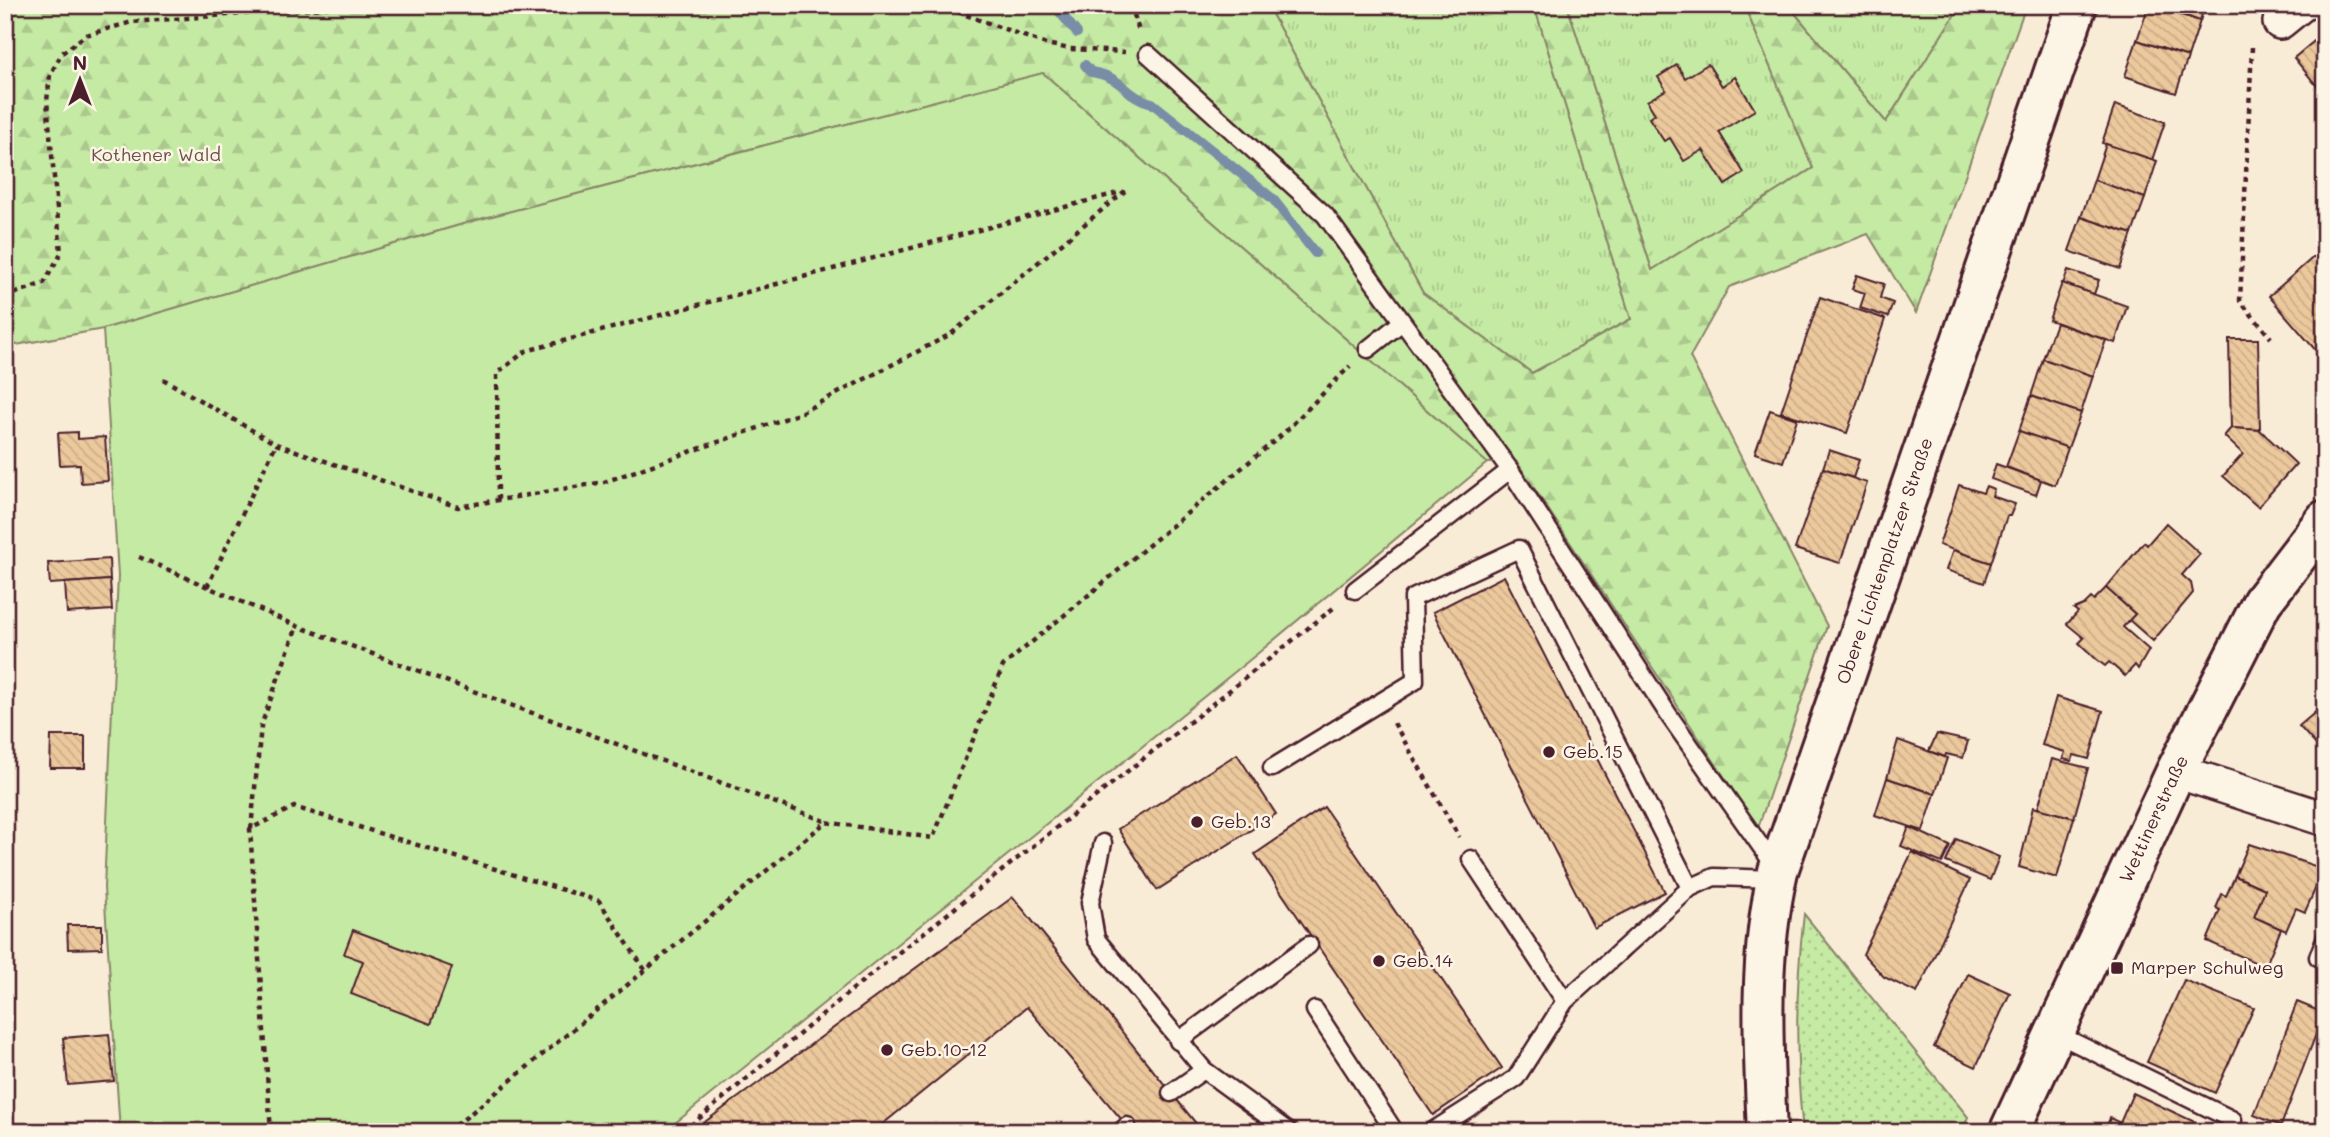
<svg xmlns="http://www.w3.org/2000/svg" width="2330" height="1137" font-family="Mali,sans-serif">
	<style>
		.grass { fill: url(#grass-tufts); stroke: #888468; stroke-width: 2 }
		.forest { fill: url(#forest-firs); stroke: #888468; stroke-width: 2 }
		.park { fill: url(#park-dots); stroke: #888468; stroke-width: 2 }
		.garden { fill: #c5eaa4; stroke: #888468; stroke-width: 2 }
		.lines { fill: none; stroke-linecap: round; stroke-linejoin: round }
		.stream { stroke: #798da7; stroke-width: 10 }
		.building { fill: url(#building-back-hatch); stroke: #4a1f2b; stroke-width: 2 }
		.service-casing { stroke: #4a1f2b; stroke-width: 21 }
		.minor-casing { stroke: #4a1f2b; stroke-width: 38 }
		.tertiary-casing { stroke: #4a1f2b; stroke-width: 44 }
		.secondary-casing { stroke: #4a1f2b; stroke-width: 44 }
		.path { stroke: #4a1f2b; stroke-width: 4.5; stroke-dasharray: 5 5; stroke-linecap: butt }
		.service { stroke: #fcf5e5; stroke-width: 16 }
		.minor { stroke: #fcf5e5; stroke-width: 33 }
		.tertiary { stroke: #fcf5e5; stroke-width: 38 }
		.secondary { stroke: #fcf5e5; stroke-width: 38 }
		.poi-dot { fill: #4a1f2b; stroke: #fcf5e5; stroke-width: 2.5 }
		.labels { text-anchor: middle; stroke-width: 5; stroke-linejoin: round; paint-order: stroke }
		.park-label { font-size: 18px; fill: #695249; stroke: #fcf5e5 }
		.street-label { font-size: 18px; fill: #4a1f2b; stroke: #fcf5e5 }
		.poi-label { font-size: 18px; fill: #4a1f2b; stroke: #fcf5e5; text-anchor: start }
	</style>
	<defs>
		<pattern id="grass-tufts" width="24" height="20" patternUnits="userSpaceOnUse" patternTransform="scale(1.75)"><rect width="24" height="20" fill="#c5eaa4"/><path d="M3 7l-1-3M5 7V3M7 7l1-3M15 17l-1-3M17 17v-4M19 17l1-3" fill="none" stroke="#abc88d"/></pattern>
		<pattern id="forest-firs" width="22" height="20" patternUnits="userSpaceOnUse" patternTransform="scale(1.75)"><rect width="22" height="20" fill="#c5eaa4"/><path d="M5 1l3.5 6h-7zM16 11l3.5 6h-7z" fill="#abc88d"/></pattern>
		<pattern id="park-dots" width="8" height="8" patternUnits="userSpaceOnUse" patternTransform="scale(1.75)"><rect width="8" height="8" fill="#c5eaa4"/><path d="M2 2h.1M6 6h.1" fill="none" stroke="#abc88d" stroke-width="1.8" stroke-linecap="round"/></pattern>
		<pattern id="building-back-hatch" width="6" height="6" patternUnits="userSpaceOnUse" patternTransform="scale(1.75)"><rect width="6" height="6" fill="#ecc99d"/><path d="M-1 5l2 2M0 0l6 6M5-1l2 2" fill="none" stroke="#ccac87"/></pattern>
	</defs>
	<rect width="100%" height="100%" fill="#f9ecd7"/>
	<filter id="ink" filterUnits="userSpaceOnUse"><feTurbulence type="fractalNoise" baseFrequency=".0143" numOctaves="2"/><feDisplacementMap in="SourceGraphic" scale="14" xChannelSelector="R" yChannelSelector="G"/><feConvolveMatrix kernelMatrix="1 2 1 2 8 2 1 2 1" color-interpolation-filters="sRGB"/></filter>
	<g filter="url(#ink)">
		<g class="grass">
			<polygon points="1267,5 1534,5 1631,319 1532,373 1423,293"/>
			<polygon points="1567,5 1744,5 1813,168 1652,270"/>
			<polygon points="1788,5 1961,5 1886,122"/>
		</g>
		<polygon class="forest" points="5,5 1267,5 1423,293 1532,373 1631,319 1534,5 1567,5 1652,270 1813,168 1744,5 1788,5 1886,122 1961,5 2026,5 1916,313 1868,234 1729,287 1690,357 1827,626 1758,828 1517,462 1487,463 1043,73 477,220 103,329 5,347"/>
		<path class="park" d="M1804,914L1968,1117L1962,1132H1803C1795,1058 1795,988 1804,914Z"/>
		<polygon class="garden" points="1043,73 1487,463 1257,654 664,1132 120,1132 104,888 118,576 103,329 477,220"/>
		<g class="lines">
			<g class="stream">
				<polyline points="1054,5 1077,33"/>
				<path d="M1085,65L1091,72C1125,77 1123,96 1152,103L1273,199L1315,253"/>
			</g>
		</g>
		<g class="building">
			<polygon points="2149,5 2200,21 2188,57 2137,40"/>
			<polygon points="2155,5 2205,5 2200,21"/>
			<polygon points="2325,32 2325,88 2321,91 2294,58"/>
			<polygon points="2137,40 2188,57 2176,93 2125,76"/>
			<polygon points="1708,64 1722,86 1735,77 1755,110 1719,132 1744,173 1725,185 1703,150 1684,161 1670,138 1664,141 1649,118 1655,114 1647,101 1666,90 1658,77 1677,65 1685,78"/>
			<polygon points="2115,105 2165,122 2152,160 2102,143"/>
			<polygon points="2106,144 2157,161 2145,198 2094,180"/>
			<polygon points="2094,180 2145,198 2132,234 2081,217"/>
			<polygon points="2081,217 2132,234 2120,269 2069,251"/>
			<polygon points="2325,247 2325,347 2318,353 2269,296"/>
			<polygon points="2068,270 2099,280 2094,294 2063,284"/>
			<polygon points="1857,275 1884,284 1880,298 1893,303 1888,317 1860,308 1865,293 1852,289"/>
			<polygon points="2062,283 2127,306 2115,343 2049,320"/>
			<polygon points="1820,297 1885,319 1847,433 1781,412"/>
			<polygon points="2056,323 2106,340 2093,376 2043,359"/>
			<polygon points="2229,339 2258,339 2260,430 2231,428"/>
			<polygon points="2043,359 2093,376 2081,413 2031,396"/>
			<polygon points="2031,396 2081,413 2068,448 2019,431"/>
			<polygon points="1770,410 1797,419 1783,462 1755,453"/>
			<polygon points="2231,428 2260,430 2296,464 2258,507 2223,476 2243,454 2224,436"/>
			<polygon points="2019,431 2068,448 2055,485 2006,467"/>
			<polygon points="78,432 78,439 105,437 108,481 81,483 80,464 60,465 58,433"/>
			<polygon points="1829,450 1859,460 1853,478 1823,468"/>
			<polygon points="1996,464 2041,480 2036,495 1991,479"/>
			<polygon points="1823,468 1867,483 1840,563 1795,549"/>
			<polygon points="1959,485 1983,493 1986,486 1994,489 1992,496 2015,504 2010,516 2007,516 1991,563 1939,545"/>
			<polygon points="2166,523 2200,554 2182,575 2191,583 2193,593 2153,641 2129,620 2135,614 2106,588 2144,542 2147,545"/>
			<polygon points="1953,550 1991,563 1984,583 1946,570"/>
			<polygon points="109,559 110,580 50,584 48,563"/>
			<polygon points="1504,576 1665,892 1594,928 1433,612"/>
			<polygon points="110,580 112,610 67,613 65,583"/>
			<polygon points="2106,588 2135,614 2123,627 2149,650 2138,669 2135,665 2125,676 2109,662 2105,666 2096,659 2079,643 2084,638 2067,624 2078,612 2074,609 2084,605 2091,598 2094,600"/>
			<polygon points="2056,697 2103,711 2089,759 2074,755 2072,761 2063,759 2065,752 2042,745"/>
			<polygon points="2325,704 2325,755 2299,726"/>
			<polygon points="1937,734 1968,741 1963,758 1946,754 1945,757 1929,751"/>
			<polygon points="51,736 85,736 85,768 50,768"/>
			<polygon points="1898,740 1947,758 1935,794 1887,778"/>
			<polygon points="1237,754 1276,814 1157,890 1118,829"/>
			<polygon points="2052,759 2088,768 2074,818 2038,808"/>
			<polygon points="1887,778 1935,794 1923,831 1875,815"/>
			<polygon points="1324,807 1502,1068 1433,1115 1255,854"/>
			<polygon points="2033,807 2074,818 2057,878 2019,867"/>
			<polygon points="1909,827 1950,846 1942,863 1901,846"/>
			<polygon points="1956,839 1999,857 1990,880 1946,862"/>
			<polygon points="2249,844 2324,869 2305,912 2296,908 2286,931 2254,917 2265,889 2235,876"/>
			<polygon points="1912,852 1970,880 1917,993 1884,977 1863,954"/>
			<polygon points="2235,876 2265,889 2254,917 2281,929 2265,967 2207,941 2220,910 2216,908 2222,894 2226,896"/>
			<polygon points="1013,897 1203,1132 1132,1132 1027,1007 873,1132 691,1132"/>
			<polygon points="67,925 102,925 102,948 68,949"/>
			<polygon points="353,930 452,967 431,1024 351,994 363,961 344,954"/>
			<polygon points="1968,974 2010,993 1976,1067 1934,1047"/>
			<polygon points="2184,980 2254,1008 2215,1093 2147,1062"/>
			<polygon points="2297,1002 2324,1013 2281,1126 2254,1115"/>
			<polygon points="109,1034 114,1081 68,1085 63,1038"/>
			<polygon points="2133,1093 2201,1125 2198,1132 2104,1132 2110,1118 2120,1123"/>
		</g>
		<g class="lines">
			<defs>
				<g id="service">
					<polyline points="1148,54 1325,215 1510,470 1670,717 1776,868"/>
					<polyline points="1368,349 1402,322"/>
					<polyline points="1355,590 1510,470"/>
					<polyline points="1272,768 1415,681 1413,598 1519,549 1690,888"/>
					<polyline points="1103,843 1090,903 1096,939 1204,1070 1289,1132"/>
					<polyline points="1471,859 1565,1001"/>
					<polyline points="2318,957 2325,939"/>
					<polyline points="1315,1010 1395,1132"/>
					<polyline points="2055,1033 2233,1120"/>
					<polyline points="1178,1041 1309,945"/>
					<polyline points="1171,1093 1204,1070"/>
					<polyline points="1120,1132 1127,1126"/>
					<polyline points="1431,1132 1516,1078 1565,1001 1690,888 1714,877 1776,879"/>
				</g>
				<g id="minor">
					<polyline points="2280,22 2301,5"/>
					<polyline points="2176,771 2325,819"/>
				</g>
				<g id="tertiary">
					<path id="s1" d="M2009,1132L2176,771L2262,602L2325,520"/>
				</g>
				<g id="secondary">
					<path id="s2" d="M1767,1132C1763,1044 1758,958 1778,871L2077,5"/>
				</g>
			</defs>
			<use href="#service" class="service-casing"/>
			<use href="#minor" class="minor-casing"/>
			<use href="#tertiary" class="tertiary-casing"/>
			<use href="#secondary" class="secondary-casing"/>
			<g class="path">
				<polyline points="938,5 1046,44 1070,49 1125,52"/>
				<polyline points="1131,5 1139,31"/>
				<polyline points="2252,47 2240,301 2271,338"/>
				<polyline points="5,297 44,283 61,253 47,101 50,75 62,53 86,35 132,22 362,5"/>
				<polyline points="163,379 276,444 458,507 604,482 798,414 951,334 1125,191"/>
				<polyline points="498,500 497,373 526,351 1121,192"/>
				<polyline points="139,557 297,626 825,821"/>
				<polyline points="207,587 276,444"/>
				<polyline points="1394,723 1459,837"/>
				<polyline points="251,829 261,726 297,626"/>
				<polyline points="271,1132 250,829 294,807 599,901 645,970"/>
				<polyline points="448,1132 826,822 933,838 1003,666 1284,433 1350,366"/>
				<polyline points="683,1132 859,984 1336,606"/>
			</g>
			<use href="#service" class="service"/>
			<use href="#minor" class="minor"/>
			<use href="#tertiary" class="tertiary"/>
			<use href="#secondary" class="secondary"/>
		</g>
	</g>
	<g class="poi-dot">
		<circle cx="1549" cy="752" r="7"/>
		<circle cx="1197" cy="822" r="7"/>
		<circle cx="1379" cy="961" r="7"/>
		<rect x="2110" y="961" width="14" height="14" rx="3.5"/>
		<circle cx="887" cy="1050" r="7"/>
	</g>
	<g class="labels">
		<g class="park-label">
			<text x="156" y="161">Kothener Wald</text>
		</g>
		<g class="street-label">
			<text dy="6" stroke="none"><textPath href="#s2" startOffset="590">Obere Lichtenplatzer Straße</textPath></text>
			<text dy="6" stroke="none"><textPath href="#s1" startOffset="345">Wettinerstraße</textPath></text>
		</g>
		<g class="poi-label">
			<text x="1563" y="758">Geb.15</text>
			<text x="1211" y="828">Geb.13</text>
			<text x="1393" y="967">Geb.14</text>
			<text x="2131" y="974">Marper Schulweg</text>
			<text x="901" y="1056">Geb.10-12</text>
		</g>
	</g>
	<rect width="2330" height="1137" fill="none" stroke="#fcf5e5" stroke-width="28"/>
	<rect x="14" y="14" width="2302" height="1109" fill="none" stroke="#4a1f2b" stroke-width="2.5" filter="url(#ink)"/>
	<g transform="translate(80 80)" stroke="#fcf5e5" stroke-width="5" paint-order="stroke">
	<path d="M0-5L12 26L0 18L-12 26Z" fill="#4a1f2b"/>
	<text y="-10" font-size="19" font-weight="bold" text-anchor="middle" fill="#4a1f2b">N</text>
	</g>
</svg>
